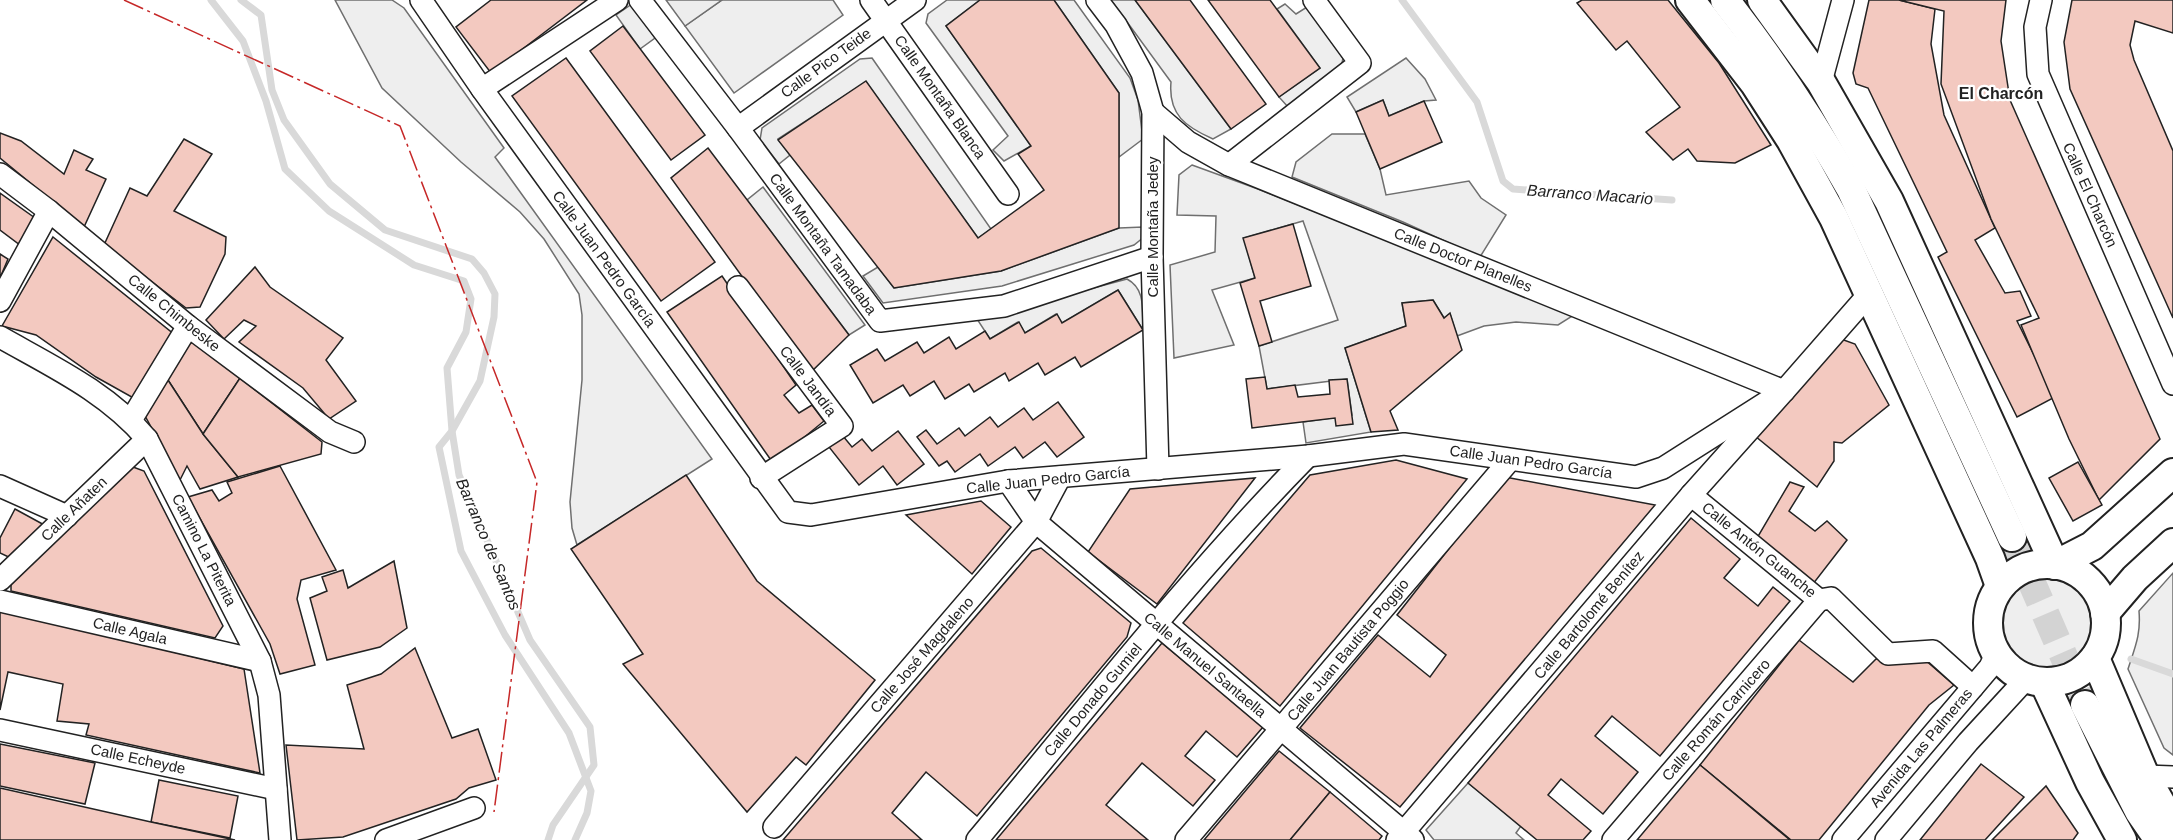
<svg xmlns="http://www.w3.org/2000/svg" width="2173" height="840" font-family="Arial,sans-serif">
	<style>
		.green { fill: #eee; stroke: #6f6f6f; stroke-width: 1.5 }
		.parking { fill: #ededed; stroke: #6f6f6f; stroke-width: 1.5 }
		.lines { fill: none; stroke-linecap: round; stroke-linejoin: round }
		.stream { stroke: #d9d9d9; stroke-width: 7 }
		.building { fill: #f3c9c0; stroke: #222; stroke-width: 1.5 }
		.secondary-tunnel { stroke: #d3d3d3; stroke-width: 28; stroke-dasharray: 28 14; stroke-linecap: butt }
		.street-casing { stroke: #222; stroke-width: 24 }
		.secondary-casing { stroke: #222; stroke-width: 32 }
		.street { stroke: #fff; stroke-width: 21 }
		.secondary { stroke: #fff; stroke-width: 28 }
		.power { stroke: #c62828; stroke-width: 1.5; stroke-dasharray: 21 4.5 3 4.5; stroke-linecap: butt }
		.labels { text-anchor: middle; stroke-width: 4.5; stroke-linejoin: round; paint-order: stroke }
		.street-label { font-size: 15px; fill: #222; stroke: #fff }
		.neighbourhood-label { font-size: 16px; font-weight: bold; fill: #222; stroke: #fff }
		.water-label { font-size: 16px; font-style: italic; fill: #222; stroke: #fff }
	</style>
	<rect width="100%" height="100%" fill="#fff"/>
	<g class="green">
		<polygon points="335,0 392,0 404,8 504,148 495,157 712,459 577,545 572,528 570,502 582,380 582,315 579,294 544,239 520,212 461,162 382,88"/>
		<polygon points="722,0 833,0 843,15 734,93 685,26"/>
		<polygon points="947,0 980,0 946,26 1031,146 1004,161 993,150 1008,136 926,23 928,14"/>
		<polygon points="1054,0 1074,0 1130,78 1138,100 1143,139 1119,157 1119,93"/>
		<path d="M1111,0H1135L1231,129L1213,139C1186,127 1168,115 1171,82Z"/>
		<polygon points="632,4 655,38 640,49 616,15"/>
		<polygon points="1285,4 1296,14 1307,7 1343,58 1341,68 1288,107 1279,97 1320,68 1277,9"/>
		<polygon points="872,58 991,229 978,238 866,82 778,139 790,155 779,164 760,140 762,128 860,59"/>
		<polygon points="1406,58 1425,79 1436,100 1424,101 1389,116 1383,100 1356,112 1347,97"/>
		<polygon points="1332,134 1365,134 1380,169 1386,195 1469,181 1481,198 1506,215 1480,257 1403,222 1292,177 1296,162"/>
		<polygon points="1192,165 1258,189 1574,315 1558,325 1516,322 1484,326 1457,336 1450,314 1444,318 1433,300 1402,303 1406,326 1345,348 1371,432 1306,443 1303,422 1352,415 1347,379 1267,389 1259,346 1338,320 1303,221 1244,238 1255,278 1212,290 1234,345 1174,358 1170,265 1215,252 1216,216 1177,215 1179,175"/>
		<polygon points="763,187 865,325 849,335 747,200"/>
		<polygon points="1143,227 1144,237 1134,245 1002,286 883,303 863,276 878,267 894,288 1001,271 1119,228"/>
		<path d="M1127,279C1146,289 1142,310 1143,330L1118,290L1062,323L1056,314L1025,333L1018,322L990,339L977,319Z"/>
		<path d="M2173,573V755L2164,748L2128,669C2135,647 2141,635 2139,611Z"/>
		<circle cx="2047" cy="623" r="47"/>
		<polygon points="1468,783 1521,826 1516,833 1524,840 1434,840 1426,830"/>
	</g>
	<polygon class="parking" points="666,0 722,0 685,26"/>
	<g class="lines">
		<g class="stream">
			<polyline points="211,0 243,41 266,101 285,169 329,211 414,265 464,281 471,299 466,332 447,368 452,431 459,475 530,640 590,727 594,765 553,825 548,840"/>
			<polyline points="241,0 261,15 272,90 284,120 330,184 385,230 472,259 484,273 495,294 494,317 480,381 452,431 439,447 461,551 505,635 569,733 591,791 587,813 575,840"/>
			<polyline points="1402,0 1477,102 1503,181 1513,189 1672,200"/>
			<polyline points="2131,659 2173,674"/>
		</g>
	</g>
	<g class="building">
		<polygon points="491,0 587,0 491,73 456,27"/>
		<polygon points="980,0 1054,0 1119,93 1119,228 1001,271 894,288 778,140 866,81 978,238 1044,190 1018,154 1031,146 946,26"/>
		<polygon points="1135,0 1190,0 1266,104 1231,129"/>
		<polygon points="1208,0 1270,0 1320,68 1279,97"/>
		<polygon points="1582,0 1668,0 1719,63 1771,145 1735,163 1697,161 1688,149 1673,160 1646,132 1680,107 1627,41 1616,50 1577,3"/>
		<polygon points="1869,0 1899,0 1935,9 1931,44 1944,115 1995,228 1975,240 2005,293 2020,291 2031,316 2017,321 2055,397 2017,417 1938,257 1947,252 1868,88 1856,84 1853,73"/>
		<polygon points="1899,0 2006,0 2001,41 2010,100 2160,439 2099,500 2069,439 2021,325 2039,318 1991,219 1941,84 1944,11"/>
		<polygon points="2072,0 2173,0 2173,33 2135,21 2130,45 2134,60 2173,151 2173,318 2070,89 2064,42"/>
		<polygon points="623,26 705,135 671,160 590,51"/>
		<polygon points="566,58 715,262 661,301 512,96"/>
		<polygon points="1383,100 1389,116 1424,101 1442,142 1380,169 1356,112"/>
		<polygon points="0,133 21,141 64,174 74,150 93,159 86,170 106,179 84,227 0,158"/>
		<polygon points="184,139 212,154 174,211 226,237 225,254 200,307 186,308 104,245 130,188 147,196"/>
		<polygon points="708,148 849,335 811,372 671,178"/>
		<polygon points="0,193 35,218 24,248 0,230"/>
		<polygon points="1293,224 1311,286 1260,301 1272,342 1259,346 1240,283 1255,278 1243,238"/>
		<polygon points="53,237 175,335 137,400 96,377 36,335 2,326"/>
		<polygon points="0,254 8,259 0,278"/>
		<polygon points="255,267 270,287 343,338 326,360 356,401 329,419 303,388 239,342 256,326 244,320 224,339 206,320"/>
		<polygon points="722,276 796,385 784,395 799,413 812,405 824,421 773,463 667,312"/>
		<polygon points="1118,290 1143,330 1081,367 1075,357 1045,375 1038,363 1009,381 1005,373 974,392 969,384 945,399 934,381 910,396 903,385 873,403 850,365 877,349 885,361 917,342 924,353 949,337 956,349 985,331 990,339 1019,322 1025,333 1057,314 1062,323"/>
		<polygon points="1433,300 1444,318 1450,313 1462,350 1390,411 1398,430 1371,432 1345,348 1406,326 1402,303"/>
		<polygon points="1841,339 1855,344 1889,405 1842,443 1834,442 1834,461 1817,487 1755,436"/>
		<polygon points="194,342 240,378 203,434 166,377 184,345"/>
		<polygon points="166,377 203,434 238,477 200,489 187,466 180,480 144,414"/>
		<polygon points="1265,377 1267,389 1295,385 1298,397 1330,394 1329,380 1347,379 1353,424 1336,426 1335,418 1252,428 1246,379"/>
		<polygon points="240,378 322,442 321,454 238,477 203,434"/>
		<polygon points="1058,402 1084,437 1057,457 1045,442 1023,458 1015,447 988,466 980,454 955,472 947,461 939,466 917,437 926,430 937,444 959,428 965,436 990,417 998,427 1024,408 1033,420"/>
		<polygon points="898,431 924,464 897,485 883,466 859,485 829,447 843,436 852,447 862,439 872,451"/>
		<polygon points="1396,460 1467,479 1280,706 1183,623 1310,475"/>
		<polygon points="2078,462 2102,505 2073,521 2049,478"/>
		<polygon points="280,466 336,570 301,580 297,599 315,665 280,674 270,644 188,497 212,490 219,501 232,493 227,482"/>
		<polygon points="133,467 144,471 223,626 215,638 11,591 11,582"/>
		<polygon points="686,475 757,581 875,680 806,765 796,757 747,812 623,664 643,654 571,549"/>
		<polygon points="1505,477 1655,505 1400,807 1300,728 1378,635 1430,677 1446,655 1397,615"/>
		<polygon points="1255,478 1157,604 1088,552 1130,489"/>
		<polygon points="1790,482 1804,487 1789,511 1815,531 1827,521 1847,540 1813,584 1757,538"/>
		<polygon points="981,501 1011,527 972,574 906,515"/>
		<polygon points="15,509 48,527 15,560 0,553 0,538"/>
		<polygon points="1691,518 1740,559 1724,578 1758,606 1773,587 1790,601 1660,756 1612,716 1595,736 1638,772 1603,814 1561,779 1548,795 1591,831 1583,840 1537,840 1468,783"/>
		<polygon points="1041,548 1131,623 1127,637 977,816 926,772 892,813 922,840 783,840 1032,551"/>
		<polygon points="394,561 407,628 380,647 327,660 310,598 327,591 322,577 343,570 348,588"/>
		<polygon points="0,610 244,669 260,773 86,735 89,724 57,721 63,684 8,672 0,710"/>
		<polygon points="1799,640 1853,682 1876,659 1924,659 1954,685 1929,705 1819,840 1791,840 1700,765"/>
		<polygon points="1162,643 1263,727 1237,757 1206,731 1185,756 1215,780 1193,806 1142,763 1106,805 1148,840 996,840"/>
		<polygon points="415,648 452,738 478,729 496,780 469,788 456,799 343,837 297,840 286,745 364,749 347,685 381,674"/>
		<polygon points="0,744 95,763 85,804 0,786"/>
		<polygon points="1279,751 1330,792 1290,840 1204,840"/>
		<polygon points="1981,764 2024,797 1985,840 1920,840"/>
		<polygon points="1700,765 1790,840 1637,840"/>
		<polygon points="159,780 238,796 230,838 151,822"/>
		<polygon points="2046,786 2078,833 2073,840 1992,840"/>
		<polygon points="0,788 151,822 235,840 0,840"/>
		<polygon points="1330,792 1382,836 1379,840 1290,840"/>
	</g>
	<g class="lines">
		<polyline class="secondary-tunnel" points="2012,537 2085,705"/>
		<defs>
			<g id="street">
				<polyline points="421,0 482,89 788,512 811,515 1008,481 1308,456 1404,444 1636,477 1663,468 1784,391 1869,294"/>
				<polyline points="640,0 738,128 880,321 1004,306 1152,257"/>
				<polyline points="871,0 1008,194"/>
				<polyline points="1097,0 1116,25 1142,73 1153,112 1152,257 1158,469"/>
				<polyline points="2041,0 2035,27 2038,74 2173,384"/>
				<polyline points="1821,82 1843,0"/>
				<polyline points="482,89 617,0"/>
				<polyline points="1153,112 1188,142 1229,165 1784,391 1691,495 1397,840"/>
				<polyline points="738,128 915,0"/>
				<polyline points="1229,165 1360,63 1314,0"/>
				<polyline points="0,174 49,211 188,326 330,432 354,442"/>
				<polyline points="738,287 842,426 761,478"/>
				<polyline points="0,301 49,211"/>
				<path d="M0,337C53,367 107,392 147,439L260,661L269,695L280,840"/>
				<polyline points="131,420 188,326"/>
				<polyline points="1008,481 1036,522 1413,840"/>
				<polyline points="0,486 67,516"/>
				<polyline points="1691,495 1819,600 1831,598 1888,654 1933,651 1973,687"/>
				<polyline points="0,580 147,439"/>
				<polyline points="0,601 260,661"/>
				<polyline points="0,730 276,789"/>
				<polyline points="2145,776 2173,777"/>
				<polyline points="774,827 1036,522 1060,477"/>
				<polyline points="386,840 474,808"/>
				<path d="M977,840C1085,711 1190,576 1308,456"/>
				<polyline points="1186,840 1510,460"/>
				<polyline points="1613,840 1819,600"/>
				<polyline points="1843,840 1990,667 1996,654"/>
				<polyline points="1886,840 1968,742 2026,679"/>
			</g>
			<g id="secondary">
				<polyline points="1690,0 1755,84 1791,140 1834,218 1990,558 2000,586"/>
				<path d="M1725,0C1772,60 1813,122 1851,189L2012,537"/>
				<polyline points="1762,0 1821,82 1889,201 2055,565"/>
				<circle cx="2047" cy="623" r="59"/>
				<polyline points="2055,565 2092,546 2173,473"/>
				<polyline points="2105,613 2135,578 2173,543"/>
				<polyline points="2095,658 2145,776 2173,825"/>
				<polyline points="2044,682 2090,782 2122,840"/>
				<polyline points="2085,705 2139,811 2159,840"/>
			</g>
		</defs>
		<use href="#street" class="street-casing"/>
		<use href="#secondary" class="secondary-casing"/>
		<use href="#street" class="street"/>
		<use href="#secondary" class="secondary"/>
		<polyline class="power" points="124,0 400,126 537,482 494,812"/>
	</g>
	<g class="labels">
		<g class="street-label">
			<text transform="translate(826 63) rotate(-36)" y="5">Calle Pico Teide</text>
			<text transform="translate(940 97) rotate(55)" y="5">Calle Montaña Blanca</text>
			<text transform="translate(2090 195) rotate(66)" y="5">Calle El Charcón</text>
			<text transform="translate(1153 227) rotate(-90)" y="5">Calle Montaña Jedey</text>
			<text transform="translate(823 244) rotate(54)" y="5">Calle Montaña Tamadaba</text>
			<text transform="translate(604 259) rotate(54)" y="5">Calle Juan Pedro García</text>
			<text transform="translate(1463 260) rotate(22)" y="5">Calle Doctor Planelles</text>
			<text transform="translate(174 313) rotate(39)" y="5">Calle Chimbeske</text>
			<text transform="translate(808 381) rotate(53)" y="5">Calle Jandía</text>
			<text transform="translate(1531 462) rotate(8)" y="5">Calle Juan Pedro García</text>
			<text transform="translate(1048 480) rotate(-6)" y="5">Calle Juan Pedro García</text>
			<text transform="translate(74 509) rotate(-44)" y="5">Calle Añaten</text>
			<text transform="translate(204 550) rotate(63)" y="5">Camino La Piterita</text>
			<text transform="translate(1759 550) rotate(39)" y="5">Calle Antón Guanche</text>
			<text transform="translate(1589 615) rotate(-50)" y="5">Calle Bartolomé Benítez</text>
			<text transform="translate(130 631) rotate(13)" y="5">Calle Agala</text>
			<text transform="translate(1348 650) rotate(-50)" y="5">Calle Juan Bautista Poggio</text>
			<text transform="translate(922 655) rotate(-49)" y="5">Calle José Magdaleno</text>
			<text transform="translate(1205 665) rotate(40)" y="5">Calle Manuel Santaella</text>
			<text transform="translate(1093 700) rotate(-50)" y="5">Calle Donado Gumiel</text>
			<text transform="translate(1716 720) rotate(-49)" y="5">Calle Román Carnicero</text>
			<text transform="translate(1921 748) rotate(-50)" y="5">Avenida Las Palmeras</text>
			<text transform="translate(138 759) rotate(12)" y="5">Calle Echeyde</text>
		</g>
		<g class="neighbourhood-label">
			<text x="2001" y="99">El Charcón</text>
		</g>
		<g class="water-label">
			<text transform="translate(1590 194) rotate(4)" y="6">Barranco Macario</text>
			<text transform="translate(489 544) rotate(67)" y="6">Barranco de Santos</text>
		</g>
	</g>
</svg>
